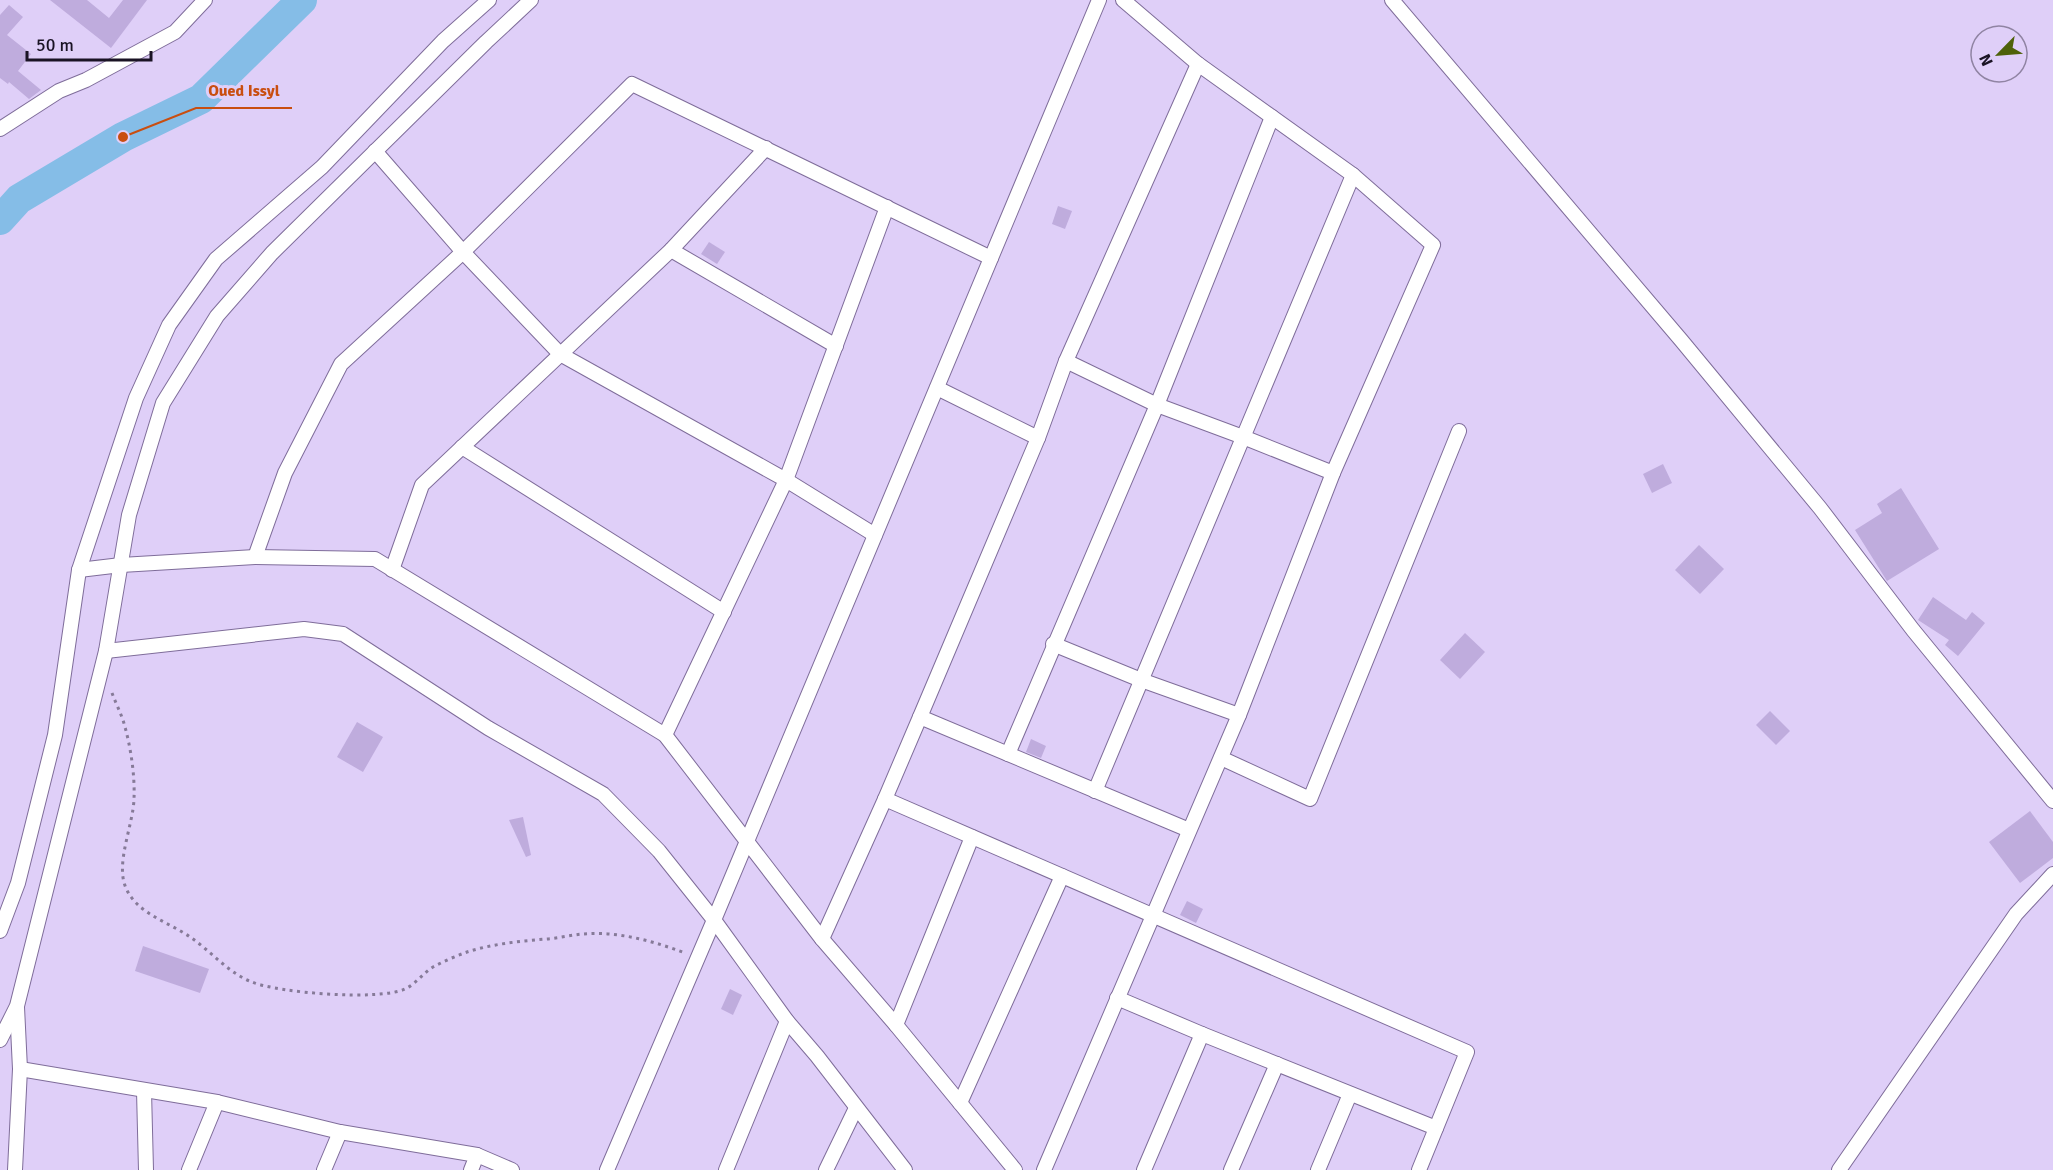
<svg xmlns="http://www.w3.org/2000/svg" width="2053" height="1170" font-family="Signika,sans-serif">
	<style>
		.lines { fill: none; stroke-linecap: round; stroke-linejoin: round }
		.river { stroke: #85bde7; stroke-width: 30 }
		.building { fill: #bfacdd }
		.street-casing { stroke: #7f6d9a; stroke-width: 16 }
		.path { stroke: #867a98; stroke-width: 3; stroke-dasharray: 3 4.5; stroke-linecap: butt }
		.street { stroke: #fff; stroke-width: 14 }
		.leader { fill: none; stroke: #c94e10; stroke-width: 2 }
		.callout-dot { fill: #c94e10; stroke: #dfcff8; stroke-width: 2 }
		.callout-label { font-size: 16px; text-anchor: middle; font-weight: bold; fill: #c94e10; stroke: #dfcff8; stroke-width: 6; stroke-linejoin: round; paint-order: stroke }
	</style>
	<rect width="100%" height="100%" fill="#dfcff8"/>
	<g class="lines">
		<polyline class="river" points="0,220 19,199 123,137 201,99 302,0"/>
	</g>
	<g class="building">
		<polygon points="50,0 87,0 109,18 123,0 147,0 111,48"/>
		<polygon points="9,5 23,17 7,35 31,54 18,71 41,90 29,99 9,82 8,84 0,78 0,15"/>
		<polygon points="1058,206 1072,211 1065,229 1052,224"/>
		<polygon points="709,242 725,252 717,264 701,254"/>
		<polygon points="1663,464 1672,483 1652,493 1643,474"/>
		<polygon points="1901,488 1939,549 1887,581 1855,530 1882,513 1877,504"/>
		<polygon points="1699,545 1724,569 1700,594 1675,570"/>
		<polygon points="1933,597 1966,620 1972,612 1985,623 1958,656 1945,645 1949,640 1918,620"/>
		<polygon points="1465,633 1485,652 1460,679 1440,660"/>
		<polygon points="1770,711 1790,731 1776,745 1756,725"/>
		<polygon points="357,722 383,737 363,772 337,757"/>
		<polygon points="1031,739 1046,746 1041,758 1026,752"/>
		<polygon points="2030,811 2053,842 2053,858 2020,883 1989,842"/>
		<polygon points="523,817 531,855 526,857 509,820"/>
		<polygon points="1187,901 1203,909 1196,923 1180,915"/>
		<polygon points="143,946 209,969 200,993 135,971"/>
		<polygon points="730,989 742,995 733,1015 721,1009"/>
	</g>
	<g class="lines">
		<defs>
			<g id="street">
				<polyline points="1392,0 1681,340 1820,508 1913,630 2053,801"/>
				<polyline points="0,129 59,91 86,80 175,32 205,0"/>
				<polyline points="375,151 463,252 560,354 786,480 875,535"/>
				<polyline points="671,250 836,346"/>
				<polyline points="1066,361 1157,405 1243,437 1333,473"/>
				<polyline points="937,388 1038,438"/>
				<polyline points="462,447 724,612"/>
				<polyline points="255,557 285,473 341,364 463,252 632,84 991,258"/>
				<polyline points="79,570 121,565 255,557 375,559 665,735 822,939 896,1025 1015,1170"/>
				<polyline points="392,570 422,485 671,250 766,148"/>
				<polyline points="1053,644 1141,680 1239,715"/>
				<polyline points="106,651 304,629 343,634 488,728 603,794 659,851 714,920 787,1021 817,1056 905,1170"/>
				<polyline points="920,717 1189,830"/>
				<polyline points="665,735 786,480 887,207"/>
				<polyline points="1008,754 1157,405 1272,117"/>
				<polyline points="1221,758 1310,799 1459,431"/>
				<polyline points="1095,791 1353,175"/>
				<polyline points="885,799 1467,1052 1419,1170"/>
				<polyline points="0,931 18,883 55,735 79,570 136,398 169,325 216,259 322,167 443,41 489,0"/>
				<polyline points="822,939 885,799 920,717 1038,438 1066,361 1198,64"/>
				<polyline points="1117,998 1202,1034 1436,1128"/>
				<polyline points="896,1025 972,837"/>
				<polyline points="0,1040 17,1006 106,651 129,515 163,403 217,316 272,253 486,42 531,0"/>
				<polyline points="20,1069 217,1102 340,1132 477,1155 512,1170"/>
				<polyline points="144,1091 146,1170"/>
				<polyline points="960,1103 1062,876"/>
				<polyline points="15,1170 20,1069 17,1007"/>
				<polyline points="189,1170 217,1102"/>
				<polyline points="324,1170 340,1132"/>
				<polyline points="471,1170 477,1155"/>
				<polyline points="607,1170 714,920 1099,0"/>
				<polyline points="726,1170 787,1021"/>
				<polyline points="826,1170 856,1108"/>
				<polyline points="1044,1170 1239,715 1333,473 1433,245 1353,175 1198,64 1123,0"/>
				<polyline points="1144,1170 1202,1034"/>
				<polyline points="1231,1170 1277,1064"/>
				<polyline points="1318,1170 1350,1094"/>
				<polyline points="1839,1170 2016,914 2053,874"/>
			</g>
		</defs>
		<use href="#street" class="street-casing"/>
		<path class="path" d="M112,693C116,704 122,715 125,727C131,749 135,776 134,799C133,826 115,864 126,888C137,914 169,922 190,937C211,951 228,973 252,982C279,993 379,1001 405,989C416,984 423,973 433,967C444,961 456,956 467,952C492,944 520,941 547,939C559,938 571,935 583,934C618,931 653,941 685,953"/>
		<use href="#street" class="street"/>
	</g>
	<path class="leader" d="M123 137L196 108H292"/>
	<circle class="callout-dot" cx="123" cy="137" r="6"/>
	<g class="callout-label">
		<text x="244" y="96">Oued Issyl</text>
	</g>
	<g transform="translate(1999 54) rotate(245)"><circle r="28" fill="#dfcff8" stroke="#9084a3" stroke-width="1.5"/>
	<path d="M0-4.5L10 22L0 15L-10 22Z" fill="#4e6109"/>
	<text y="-9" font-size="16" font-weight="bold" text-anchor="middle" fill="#1a1324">N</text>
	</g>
	<path d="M27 51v9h124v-9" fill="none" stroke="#1a1324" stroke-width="3"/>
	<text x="36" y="51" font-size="18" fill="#1a1324" stroke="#dfcff8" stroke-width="4.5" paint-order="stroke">50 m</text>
</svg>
